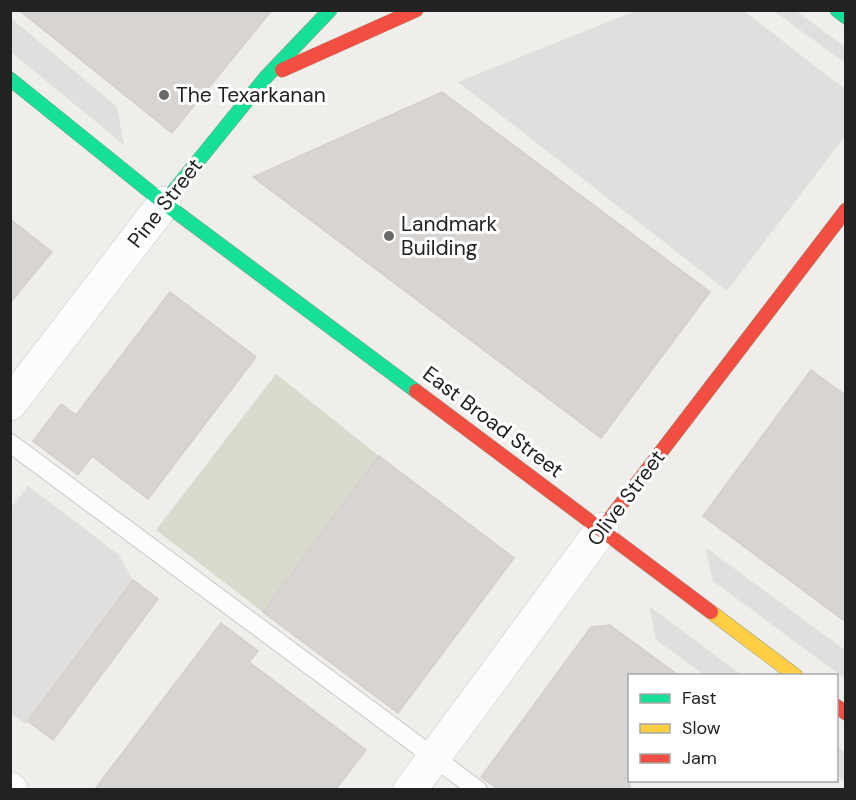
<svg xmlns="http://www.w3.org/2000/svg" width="856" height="800" font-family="'DM Sans',sans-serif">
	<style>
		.construction { fill: #d9d9cd }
		.parking { fill: #e0dfde }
		.building { fill: #d7d4d2; stroke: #d3d0cc; stroke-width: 1.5 }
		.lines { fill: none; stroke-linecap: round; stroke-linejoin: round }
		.lane-casing { stroke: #c9c8c7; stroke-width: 20 }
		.street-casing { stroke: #c9c8c7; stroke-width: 34 }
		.fast-casing { stroke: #999a82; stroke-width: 15 }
		.slow-casing { stroke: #999a82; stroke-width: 15 }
		.jam-casing { stroke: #999a82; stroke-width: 15 }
		.lane { stroke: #fdfcfc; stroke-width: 18 }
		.street { stroke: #fdfcfc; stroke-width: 33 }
		.fast { stroke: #16e098; stroke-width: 14 }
		.slow { stroke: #ffcf43; stroke-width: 14 }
		.jam { stroke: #f24e42; stroke-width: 14 }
		.poi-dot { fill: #6a6968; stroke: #fff; stroke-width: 2 }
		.labels { text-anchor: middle; stroke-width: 6; stroke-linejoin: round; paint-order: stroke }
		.poi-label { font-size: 21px; fill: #222; stroke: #fff; text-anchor: start }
		.street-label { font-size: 21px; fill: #222; stroke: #fff }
	</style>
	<rect width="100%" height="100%" fill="#f0eeeb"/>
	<polygon class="construction" points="276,374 379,456 263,612 156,530"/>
	<g class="parking">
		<polygon points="638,10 744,11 845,89 845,136 727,291 458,82"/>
		<polygon points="774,11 796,11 845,47 845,63"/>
		<polygon points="11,18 117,107 124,145 11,52"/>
		<polygon points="28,486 119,555 133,580 26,724 11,714 10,509"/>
		<polygon points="705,547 845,650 845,679 713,581"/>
		<polygon points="649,606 742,675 704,675 656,640"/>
		<polygon points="837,746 845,753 845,782 837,775"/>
	</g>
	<g class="building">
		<polygon points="19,10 272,10 172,133"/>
		<polygon points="442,92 710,292 601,438 253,177"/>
		<polygon points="10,219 52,252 10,303"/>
		<polygon points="170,292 256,357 148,499 92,456 78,475 33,441 61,404 76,415"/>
		<polygon points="811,370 846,396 846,622 703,516"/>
		<polygon points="379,456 514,558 398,713 263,612"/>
		<polygon points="133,580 158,599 53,740 28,721"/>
		<polygon points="221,623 258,651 249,662 366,750 336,789 95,789"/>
		<polygon points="610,625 678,675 630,675 630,789 498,789 481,777 591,627"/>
	</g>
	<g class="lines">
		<defs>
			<polyline id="lane" points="10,443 478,790"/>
			<g id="street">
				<polyline points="10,404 164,203"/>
				<polyline points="10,789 11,790"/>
				<polyline points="410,790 602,529"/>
			</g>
			<g id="fast">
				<polyline points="837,10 846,17"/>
				<polyline points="10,79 164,203 416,391"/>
				<polyline points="164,203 266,77 330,10"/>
			</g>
			<polyline id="slow" points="711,612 796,676"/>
			<g id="jam">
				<polyline points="282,70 416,10"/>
				<polyline points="416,391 711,612"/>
				<polyline points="602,529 846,210"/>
				<polyline points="836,706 846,713"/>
			</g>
		</defs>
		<use href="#lane" class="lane-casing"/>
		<use href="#street" class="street-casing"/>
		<use href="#fast" class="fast-casing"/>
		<use href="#slow" class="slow-casing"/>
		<use href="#jam" class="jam-casing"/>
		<use href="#lane" class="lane"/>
		<use href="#street" class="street"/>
		<use href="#fast" class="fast"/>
		<use href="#slow" class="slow"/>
		<use href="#jam" class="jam"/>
	</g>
	<g class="poi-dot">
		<circle cx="164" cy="95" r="6"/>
		<circle cx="389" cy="236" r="6"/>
	</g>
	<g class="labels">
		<g class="poi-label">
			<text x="176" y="102">The Texarkanan</text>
			<text x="401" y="231">Landmark<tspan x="401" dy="24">Building</tspan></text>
		</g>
		<g class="street-label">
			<text transform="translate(165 203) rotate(-52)" y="7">Pine Street</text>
			<text transform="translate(493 422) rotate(37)" y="7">East Broad Street</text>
			<text transform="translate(626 498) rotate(-53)" y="7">Olive Street</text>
		</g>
	</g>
	<rect width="856" height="800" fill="none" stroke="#222222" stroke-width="24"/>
	<rect x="628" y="674" width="210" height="108" fill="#ffffff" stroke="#a7a7a7" stroke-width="1.5"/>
	<rect x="640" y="694" width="30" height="9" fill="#16e098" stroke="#a7a7a7" stroke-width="1.5"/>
	<text x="682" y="704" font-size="18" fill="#222222">Fast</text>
	<rect x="640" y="724" width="30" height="9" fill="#ffcf43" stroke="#a7a7a7" stroke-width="1.5"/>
	<text x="682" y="734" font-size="18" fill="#222222">Slow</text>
	<rect x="640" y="754" width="30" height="9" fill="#f24e42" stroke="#a7a7a7" stroke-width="1.5"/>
	<text x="682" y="764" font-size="18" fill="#222222">Jam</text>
</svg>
